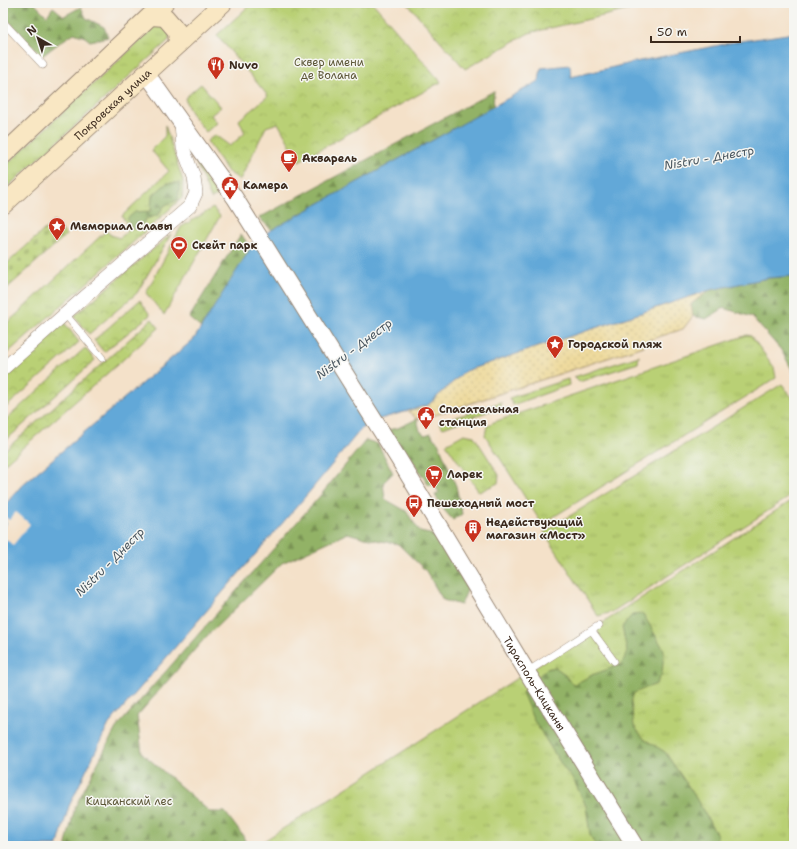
<svg xmlns="http://www.w3.org/2000/svg" width="797" height="849" font-family="'Shantell Sans',sans-serif">
	<style>
		.grass { fill: url(#grass-tufts); stroke: #7a7d49 }
		.forest { fill: url(#forest-firs); stroke: #666e42 }
		.sand { fill: url(#sand-dots); stroke: #94825e }
		.cemetery { fill: url(#cemetery-stones); stroke: #7a7d49 }
		.park { fill: url(#park-crowns); stroke: #7a7d49 }
		.garden { fill: #b9d074; stroke: #7a7d49 }
		.water { fill: #62a8d8; stroke: #4e697b }
		.pier { fill: #f4e1c9 }
		.lines { fill: none; stroke-linecap: round; stroke-linejoin: round }
		.service-casing { stroke: #988674; stroke-width: 8 }
		.minor-casing { stroke: #988674; stroke-width: 14 }
		.tertiary-casing { stroke: #988674; stroke-width: 18 }
		.secondary-casing { stroke: #988674; stroke-width: 20 }
		.service { stroke: #fff; stroke-width: 7 }
		.minor { stroke: #fff; stroke-width: 13 }
		.tertiary { stroke: #fff; stroke-width: 16 }
		.secondary { stroke: #f9e7c3; stroke-width: 18 }
		.labels { text-anchor: middle; stroke-width: 3; stroke-linejoin: round; paint-order: stroke }
		.park-label { font-size: 11px; fill: #5a5434; stroke: #f6f6f2 }
		.poi-label { font-size: 11px; font-weight: bold; fill: #3b2a1e; stroke: #f6f6f2; text-anchor: start }
		.street-label { font-size: 11px; fill: #3b2a1e; stroke: #f6f6f2 }
		.water-label { font-size: 12px; font-style: italic; fill: #49565f; stroke: #f6f6f2 }
	</style>
	<defs>
		<pattern id="grass-tufts" width="24" height="20" patternUnits="userSpaceOnUse"><rect width="24" height="20" fill="#b9d074"/><path d="M3 7l-1-3M5 7V3M7 7l1-3M15 17l-1-3M17 17v-4M19 17l1-3" fill="none" stroke="#a0b364"/></pattern>
		<pattern id="forest-firs" width="22" height="20" patternUnits="userSpaceOnUse"><rect width="22" height="20" fill="#92b266"/><path d="M5 1l3.5 6h-7zM16 11l3.5 6h-7z" fill="#789153"/></pattern>
		<pattern id="sand-dots" width="8" height="8" patternUnits="userSpaceOnUse"><rect width="8" height="8" fill="#eeda9e"/><path d="M2 2h.1M6 6h.1" fill="none" stroke="#cdbb88" stroke-width="1.8" stroke-linecap="round"/></pattern>
		<pattern id="cemetery-stones" width="16" height="16" patternUnits="userSpaceOnUse"><rect width="16" height="16" fill="#b9d074"/><path d="M2 7V4a2 2 0 0 1 4 0v3zM10 15v-3a2 2 0 0 1 4 0v3z" fill="#a0b364"/></pattern>
		<pattern id="park-crowns" width="20" height="18" patternUnits="userSpaceOnUse"><rect width="20" height="18" fill="#b9d074"/><path d="M2 6a3 3 0 1 1 6 0M12 15a3 3 0 1 1 6 0" fill="none" stroke="#a0b364"/></pattern>
	</defs>
	<rect width="100%" height="100%" fill="#f6f6f2"/>
	<filter id="ink" filterUnits="userSpaceOnUse"><feTurbulence type="fractalNoise" baseFrequency=".025" numOctaves="2"/><feDisplacementMap in="SourceGraphic" scale="8" xChannelSelector="R" yChannelSelector="G"/><feConvolveMatrix kernelMatrix="1 2 1 2 8 2 1 2 1" color-interpolation-filters="sRGB"/></filter>
	<filter id="wash" filterUnits="userSpaceOnUse"><feTurbulence type="fractalNoise" baseFrequency=".012" numOctaves="4" result="noise"/><feDisplacementMap in="SourceGraphic" scale="16" xChannelSelector="R" yChannelSelector="G"/><feGaussianBlur stdDeviation="0.9" result="paint"/><feColorMatrix in="noise" values="0 0 0 0 0 0 0 0 0 0 0 0 0 0 0 0 0 1.4 0 .05"/><feComposite in="paint" operator="in"/></filter>
	<g filter="url(#wash)">
		<rect width="100%" height="100%" fill="#f4e1c9"/>
		<g class="grass">
			<polygon points="161,25 170,32 169,40 3,191 3,168 156,26"/>
			<path d="M201,84L221,107L211,115L217,123L206,132C197,121 188,112 185,98Z"/>
			<polygon points="165,125 183,181 182,198 129,246 3,357 3,327 106,231 111,235 119,238 125,234 128,229 127,225 122,216 169,171 151,150 165,136"/>
			<polygon points="191,150 221,194 211,199"/>
			<polygon points="747,335 751,336 774,367 776,378 542,524 485,435 487,426 494,422"/>
			<polygon points="639,356 638,363 579,382 574,377"/>
			<polygon points="568,379 569,385 513,405 509,398"/>
			<polygon points="782,384 794,400 794,494 612,612 598,616 544,532"/>
			<polygon points="501,402 500,407 443,428 439,423"/>
			<polygon points="464,434 474,436 499,475 498,483 479,492 446,444"/>
			<polygon points="794,499 794,846 256,846 598,626"/>
		</g>
		<g class="forest">
			<polygon points="3,3 34,3 47,16 53,7 64,16 81,7 86,18 104,27 108,37 90,41 85,37 74,33 59,43 42,56 3,15"/>
			<polygon points="494,91 493,107 272,230 259,218"/>
			<polygon points="167,183 180,183 178,200 165,205 158,215 146,219 140,228 133,229 127,219 135,212 151,211 152,196"/>
			<polygon points="241,234 251,249 201,328 189,318"/>
			<polygon points="794,276 794,373 781,350 752,317 724,308 706,319 693,316 690,305 710,290 768,278"/>
			<polygon points="417,419 420,431 425,435 431,433 434,439 438,442 456,486 462,514 453,520 444,510 435,495 439,492 433,484 429,486 407,452 402,454 387,430 398,428"/>
			<polygon points="366,440 378,444 393,473 383,483 385,499 406,511 420,532 434,535 468,588 461,605 443,600 426,571 398,544 365,538 348,533 282,563 205,638 137,716 142,753 210,812 225,812 243,836 247,846 66,846 66,844 75,807 116,728 319,497"/>
			<polygon points="643,614 664,650 662,674 656,684 634,693 631,702 634,726 644,739 665,752 693,793 717,835 716,846 596,846 590,835 586,806 574,781 563,767 533,719 522,692 546,669 555,667 562,672 573,685 592,675 622,664 627,651 622,627 632,615"/>
		</g>
		<polygon class="sand" points="710,290 691,304 693,316 683,329 643,342 644,346 426,418 417,419 408,411 428,405 465,371"/>
		<polygon class="cemetery" points="54,221 66,235 3,292 3,267"/>
		<g class="park">
			<polygon points="252,3 373,3 441,82 299,161 278,123 266,127 240,180 227,171 207,141 215,135 230,146 245,133 239,120 268,96 217,35"/>
			<polygon points="407,3 659,3 529,33 465,69"/>
			<polygon points="171,234 137,293 89,334 74,316"/>
			<polygon points="140,300 150,315 104,352 94,340"/>
			<polygon points="152,319 159,328 3,465 3,452"/>
			<polygon points="63,321 79,342 3,410 3,375"/>
			<polygon points="85,348 95,360 3,443 3,422"/>
		</g>
		<polygon class="garden" points="213,208 220,216 164,315 146,293 181,227"/>
		<polygon class="water" points="794,33 794,276 768,278 710,290 465,371 428,405 373,421 362,428 311,490 109,724 69,806 58,844 58,846 3,846 3,507 22,485 194,339 257,238 539,81 541,68 570,65 571,77 635,62 735,42"/>
		<polygon class="pier" points="16,512 30,524 13,545 3,537 3,528 7,523 3,519 3,515 9,520"/>
	</g>
	<g filter="url(#ink)">
		<g class="lines">
			<defs>
				<g id="service">
					<polyline points="3,22 43,65"/>
					<polyline points="65,314 102,358"/>
					<polyline points="592,631 614,661"/>
					<polyline points="527,672 598,626"/>
				</g>
				<polyline id="minor" points="3,369 65,314 190,206 196,193 194,177 183,148 181,123"/>
				<g id="tertiary">
					<path id="s1" d="M146,73L235,198L398,458L527,672L635,846"/>
				</g>
				<g id="secondary">
					<polyline points="151,16 165,17 177,31 178,44"/>
					<polyline points="3,155 164,3"/>
					<path id="s2" d="M3,205L223,3"/>
				</g>
			</defs>
			<use href="#service" class="service-casing"/>
			<use href="#minor" class="minor-casing"/>
			<use href="#tertiary" class="tertiary-casing"/>
			<use href="#secondary" class="secondary-casing"/>
			<use href="#service" class="service"/>
			<use href="#minor" class="minor"/>
			<use href="#tertiary" class="tertiary"/>
			<use href="#secondary" class="secondary"/>
		</g>
	</g>
	<defs>
		<symbol id="restaurant-pin" viewBox="-11 -11 22 30"><path d="M0 17L-7.5 6A9.5 9.5 0 1 1 7.5 6Z" fill="#c8321e" stroke="#f6f6f2"/><path d="M-5-6h1v4h1v-4h1v4h1v-4h1v5L-1.5 .5V6h-2V.5L-5-1ZM5-6V6H3V1.5H1.5Q1.5-4 5-6Z" fill="#fff"/></symbol>
		<symbol id="cafe-pin" viewBox="-11 -11 22 30"><path d="M0 17L-7.5 6A9.5 9.5 0 1 1 7.5 6Z" fill="#c8321e" stroke="#f6f6f2"/><path d="M-5.5-4.5H6V0H3Q3 3.5 0 3.5H-2.5Q-5.5 3.5-5.5 0ZM3-3.2v2h1.7v-2ZM-6 4.5H4V6H-6Z" fill="#fff"/></symbol>
		<symbol id="civic-pin" viewBox="-11 -11 22 30"><path d="M0 17L-7.5 6A9.5 9.5 0 1 1 7.5 6Z" fill="#c8321e" stroke="#f6f6f2"/><path d="M-.6-6.5H3V-4.5H.6V-3L4-1V1h2V6H-6V1h2V-1L-.6-3ZM-1.2 2.5V6h2.4V2.5Z" fill="#fff"/></symbol>
		<symbol id="sight-pin" viewBox="-11 -11 22 30"><path d="M0 17L-7.5 6A9.5 9.5 0 1 1 7.5 6Z" fill="#c8321e" stroke="#f6f6f2"/><path d="M0-6L1.8-2.2L6-1.7L2.9 1.2L3.7 5.4L0 3.3L-3.7 5.4L-2.9 1.2L-6-1.7L-1.8-2.2Z" fill="#fff"/></symbol>
		<symbol id="stadium-pin" viewBox="-11 -11 22 30"><path d="M0 17L-7.5 6A9.5 9.5 0 1 1 7.5 6Z" fill="#c8321e" stroke="#f6f6f2"/><path d="M0-5a6.5 5 0 1 0 0 10a6.5 5 0 1 0 0-10ZM-3.5-1.8h7v3.6h-7Z" fill="#fff"/></symbol>
		<symbol id="supermarket-pin" viewBox="-11 -11 22 30"><path d="M0 17L-7.5 6A9.5 9.5 0 1 1 7.5 6Z" fill="#c8321e" stroke="#f6f6f2"/><path d="M-6-5.5h2.5l.6 2H6L4.5 2H-2.5L-4.4-4H-6ZM-1.5 3.2a1.3 1.3 0 1 0 .1 0ZM3 3.2a1.3 1.3 0 1 0 .1 0Z" fill="#fff"/></symbol>
		<symbol id="bus-pin" viewBox="-11 -11 22 30"><path d="M0 17L-7.5 6A9.5 9.5 0 1 1 7.5 6Z" fill="#c8321e" stroke="#f6f6f2"/><path d="M-5-6H5V4H4V6H2V4H-2V6H-4V4H-5ZM-3.5-4V0h7V-4ZM-3.5 1.2v1.5H-2V1.2ZM2 1.2v1.5H3.5V1.2Z" fill="#fff"/></symbol>
		<symbol id="building-pin" viewBox="-11 -11 22 30"><path d="M0 17L-7.5 6A9.5 9.5 0 1 1 7.5 6Z" fill="#c8321e" stroke="#f6f6f2"/><path d="M-4-6H4V6H1V3H-1V6H-4ZM-2.5-4.3h1.7v1.8h-1.7ZM.8-4.3h1.7v1.8H.8ZM-2.5-1h1.7V.8h-1.7ZM.8-1h1.7V.8H.8Z" fill="#fff"/></symbol>
	</defs>
	<g fill-rule="evenodd">
		<use href="#restaurant-pin" x="206" y="55" width="20" height="27"/>
		<use href="#cafe-pin" x="279" y="148" width="20" height="27"/>
		<use href="#civic-pin" x="220" y="175" width="20" height="27"/>
		<use href="#sight-pin" x="47" y="216" width="20" height="27"/>
		<use href="#stadium-pin" x="169" y="235" width="20" height="27"/>
		<use href="#sight-pin" x="545" y="334" width="20" height="27"/>
		<use href="#civic-pin" x="416" y="405" width="20" height="27"/>
		<use href="#supermarket-pin" x="424" y="464" width="20" height="27"/>
		<use href="#bus-pin" x="404" y="493" width="20" height="27"/>
		<use href="#building-pin" x="463" y="518" width="20" height="27"/>
	</g>
	<g class="labels">
		<g class="park-label">
			<text x="329" y="66">Сквер имени<tspan x="329" dy="13">де Волана</tspan></text>
			<text x="129" y="805">Кицканский лес</text>
		</g>
		<g class="poi-label">
			<text x="229" y="69">Nuvo</text>
			<text x="302" y="162">Акварель</text>
			<text x="243" y="189">Камера</text>
			<text x="70" y="230">Мемориал Славы</text>
			<text x="192" y="249">Скейт парк</text>
			<text x="568" y="348">Городской пляж</text>
			<text x="439" y="413">Спасательная<tspan x="439" dy="13">станция</tspan></text>
			<text x="447" y="478">Ларек</text>
			<text x="427" y="507">Пешеходный мост</text>
			<text x="486" y="526">Недействующий<tspan x="486" dy="13">магазин «Мост»</tspan></text>
		</g>
		<g class="street-label">
			<text dy="4" stroke="none"><textPath href="#s2" startOffset="149">Покровская улица</textPath></text>
			<text dy="4" stroke="none"><textPath href="#s1" startOffset="724">Тирасполь-Кицканы</textPath></text>
		</g>
		<g class="water-label">
			<text transform="translate(709 158) rotate(-10)" y="4">Nistru - Днестр</text>
			<text transform="translate(354 349) rotate(-37)" y="4">Nistru - Днестр</text>
			<text transform="translate(110 562) rotate(-45)" y="4">Nistru - Днестр</text>
		</g>
	</g>
	<rect width="797" height="849" fill="none" stroke="#f6f6f2" stroke-width="16"/>
	<g transform="translate(38 38) rotate(321)" stroke="#f6f6f2" stroke-width="3" paint-order="stroke">
	<path d="M0-3L7 15L0 10L-7 15Z" fill="#3b2a1e"/>
	<text y="-6" font-size="11" font-weight="bold" text-anchor="middle" fill="#3b2a1e">N</text>
	</g>
	<path d="M651 36v6h89v-6" fill="none" stroke="#3b2a1e" stroke-width="2"/>
	<text x="657" y="36" font-size="12" fill="#3b2a1e" stroke="#f6f6f2" stroke-width="3" paint-order="stroke">50 m</text>
</svg>
